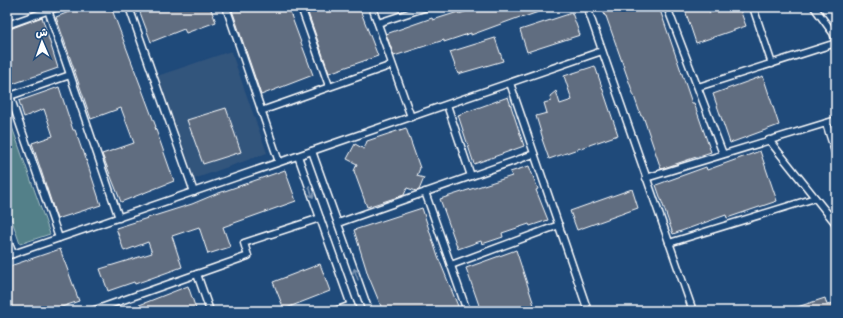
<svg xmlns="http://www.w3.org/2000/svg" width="843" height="318" font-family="'Indie Flower','Playpen Sans Arabic',sans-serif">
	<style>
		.built { fill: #32547c }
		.green { fill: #528089; stroke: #a8c0c4 }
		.building { fill: #606d80; stroke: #fff }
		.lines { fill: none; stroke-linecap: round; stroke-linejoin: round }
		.minor-casing { stroke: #fff; stroke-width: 9 }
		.minor { stroke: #1f4a7a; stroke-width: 6 }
		.oneway { stroke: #7992af }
	</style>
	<rect width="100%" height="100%" fill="#1f4a7a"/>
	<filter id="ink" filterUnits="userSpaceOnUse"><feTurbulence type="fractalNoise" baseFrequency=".025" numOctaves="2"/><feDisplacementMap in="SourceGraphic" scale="8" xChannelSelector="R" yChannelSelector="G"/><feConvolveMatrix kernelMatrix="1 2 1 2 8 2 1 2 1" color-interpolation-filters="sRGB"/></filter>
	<g filter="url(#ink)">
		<polygon class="built" points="231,51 267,153 194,179 157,76"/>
		<polygon class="green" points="7,113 50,234 20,244 7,206"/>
		<g class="building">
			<polygon points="82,7 111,7 156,127 155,127 174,181 121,202 102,154 134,143 121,108 91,119 56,17"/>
			<polygon points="138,7 210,7 216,22 186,33 184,29 151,42"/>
			<polygon points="231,7 288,7 313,75 261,95"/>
			<polygon points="306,7 359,7 378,56 329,73"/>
			<polygon points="479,7 550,8 521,18 520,17 471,35 471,33 444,42 444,40 394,56 386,34 432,18 433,20 458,12 459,14"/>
			<polygon points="602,7 626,7 627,10 637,7 659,7 692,103 694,103 711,152 661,169 643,116 641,116 606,16 605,16"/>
			<polygon points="684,7 708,7 710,13 728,7 739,7 746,26 696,43"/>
			<polygon points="572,13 580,35 527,52 520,30"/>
			<polygon points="42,17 58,68 7,86 7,30"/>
			<polygon points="495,38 503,61 458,74 450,52"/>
			<polygon points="595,66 618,135 549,159 542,139 543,139 536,116 547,113 544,103 551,101 550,96 556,91 560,104 572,100 564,76"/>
			<polygon points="763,76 779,125 730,143 713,94"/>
			<polygon points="59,87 73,130 75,130 82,150 83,150 101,205 57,219 32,143 53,136 44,109 24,117 19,101"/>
			<polygon points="508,97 524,146 474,164 458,115"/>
			<polygon points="226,108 241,152 203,164 187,120"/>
			<polygon points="406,128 420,168 417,176 424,178 419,190 416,191 407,188 404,195 367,207 354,171 357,164 347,159 355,144 364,149 367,141"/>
			<polygon points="760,151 777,201 727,218 726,215 673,234 656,185 706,167 707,170"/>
			<polygon points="529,166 538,189 536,190 548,220 530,226 529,224 502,233 503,237 482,244 481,241 458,249 440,199 512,176 510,172"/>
			<polygon points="285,170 296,201 223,227 230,247 208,254 199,227 172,236 182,267 135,284 134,282 108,291 100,269 152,253 148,242 124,251 116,228 192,204 216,194"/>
			<polygon points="632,189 638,208 577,230 570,211"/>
			<polygon points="422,208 438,257 460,311 383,311 368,275 354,230"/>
			<polygon points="60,249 79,301 50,311 7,311 7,267"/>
			<polygon points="516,250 536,311 481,311 466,268"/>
			<polygon points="320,264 330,291 284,309 273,282"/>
			<polygon points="188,286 196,309 189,311 124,311"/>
			<polygon points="825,298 827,305 836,302 836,311 788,311 788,310"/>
		</g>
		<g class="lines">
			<defs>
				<g id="minor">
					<polyline points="129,7 194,192"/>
					<polyline points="226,7 279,162"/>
					<polyline points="301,7 329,86"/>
					<polyline points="372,7 411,117"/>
					<polyline points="587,7 693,311"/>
					<polyline points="667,7 723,154"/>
					<polyline points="753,7 772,64"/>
					<polyline points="814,7 833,33 836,41"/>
					<polyline points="48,10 119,218"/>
					<polyline points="378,23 427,7"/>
					<polyline points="7,25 58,7"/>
					<polyline points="510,83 588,311"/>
					<polyline points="698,87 836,43"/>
					<polyline points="10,96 59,238"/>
					<polyline points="7,97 70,75"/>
					<polyline points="447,105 471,176"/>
					<polyline points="261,111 392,65"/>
					<polyline points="826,123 836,155"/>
					<polyline points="769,140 836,224"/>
					<polyline points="312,151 369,311"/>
					<polyline points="298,156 353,311"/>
					<polyline points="646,178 836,120"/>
					<polyline points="425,192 467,311"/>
					<polyline points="338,223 534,154"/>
					<polyline points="7,238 13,254"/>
					<polyline points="669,243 815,198"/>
					<polyline points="7,256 602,51"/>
					<polyline points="451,265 559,225"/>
					<polyline points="197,274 210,311"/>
					<polyline points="92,311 248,256 244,243 320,218"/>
					<polyline points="335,311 351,305"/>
				</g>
			</defs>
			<use href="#minor" class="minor-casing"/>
			<use href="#minor" class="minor"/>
		</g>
		<defs><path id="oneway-shaft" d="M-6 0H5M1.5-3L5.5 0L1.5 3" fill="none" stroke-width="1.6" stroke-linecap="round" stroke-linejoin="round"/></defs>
		<g class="oneway">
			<use href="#oneway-shaft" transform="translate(311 192) rotate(70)"/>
			<use href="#oneway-shaft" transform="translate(356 274) rotate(-109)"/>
		</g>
	</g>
	<rect width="843" height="318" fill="none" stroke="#1f4a7a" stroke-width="24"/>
	<rect x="12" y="12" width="819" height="294" fill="none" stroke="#fff" stroke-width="1.5" filter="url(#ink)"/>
	<g transform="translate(42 42) rotate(358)" stroke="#1f4a7a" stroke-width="3" paint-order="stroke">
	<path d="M0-3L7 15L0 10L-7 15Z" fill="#ffffff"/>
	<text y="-6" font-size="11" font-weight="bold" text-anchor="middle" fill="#ffffff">ش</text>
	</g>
</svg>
